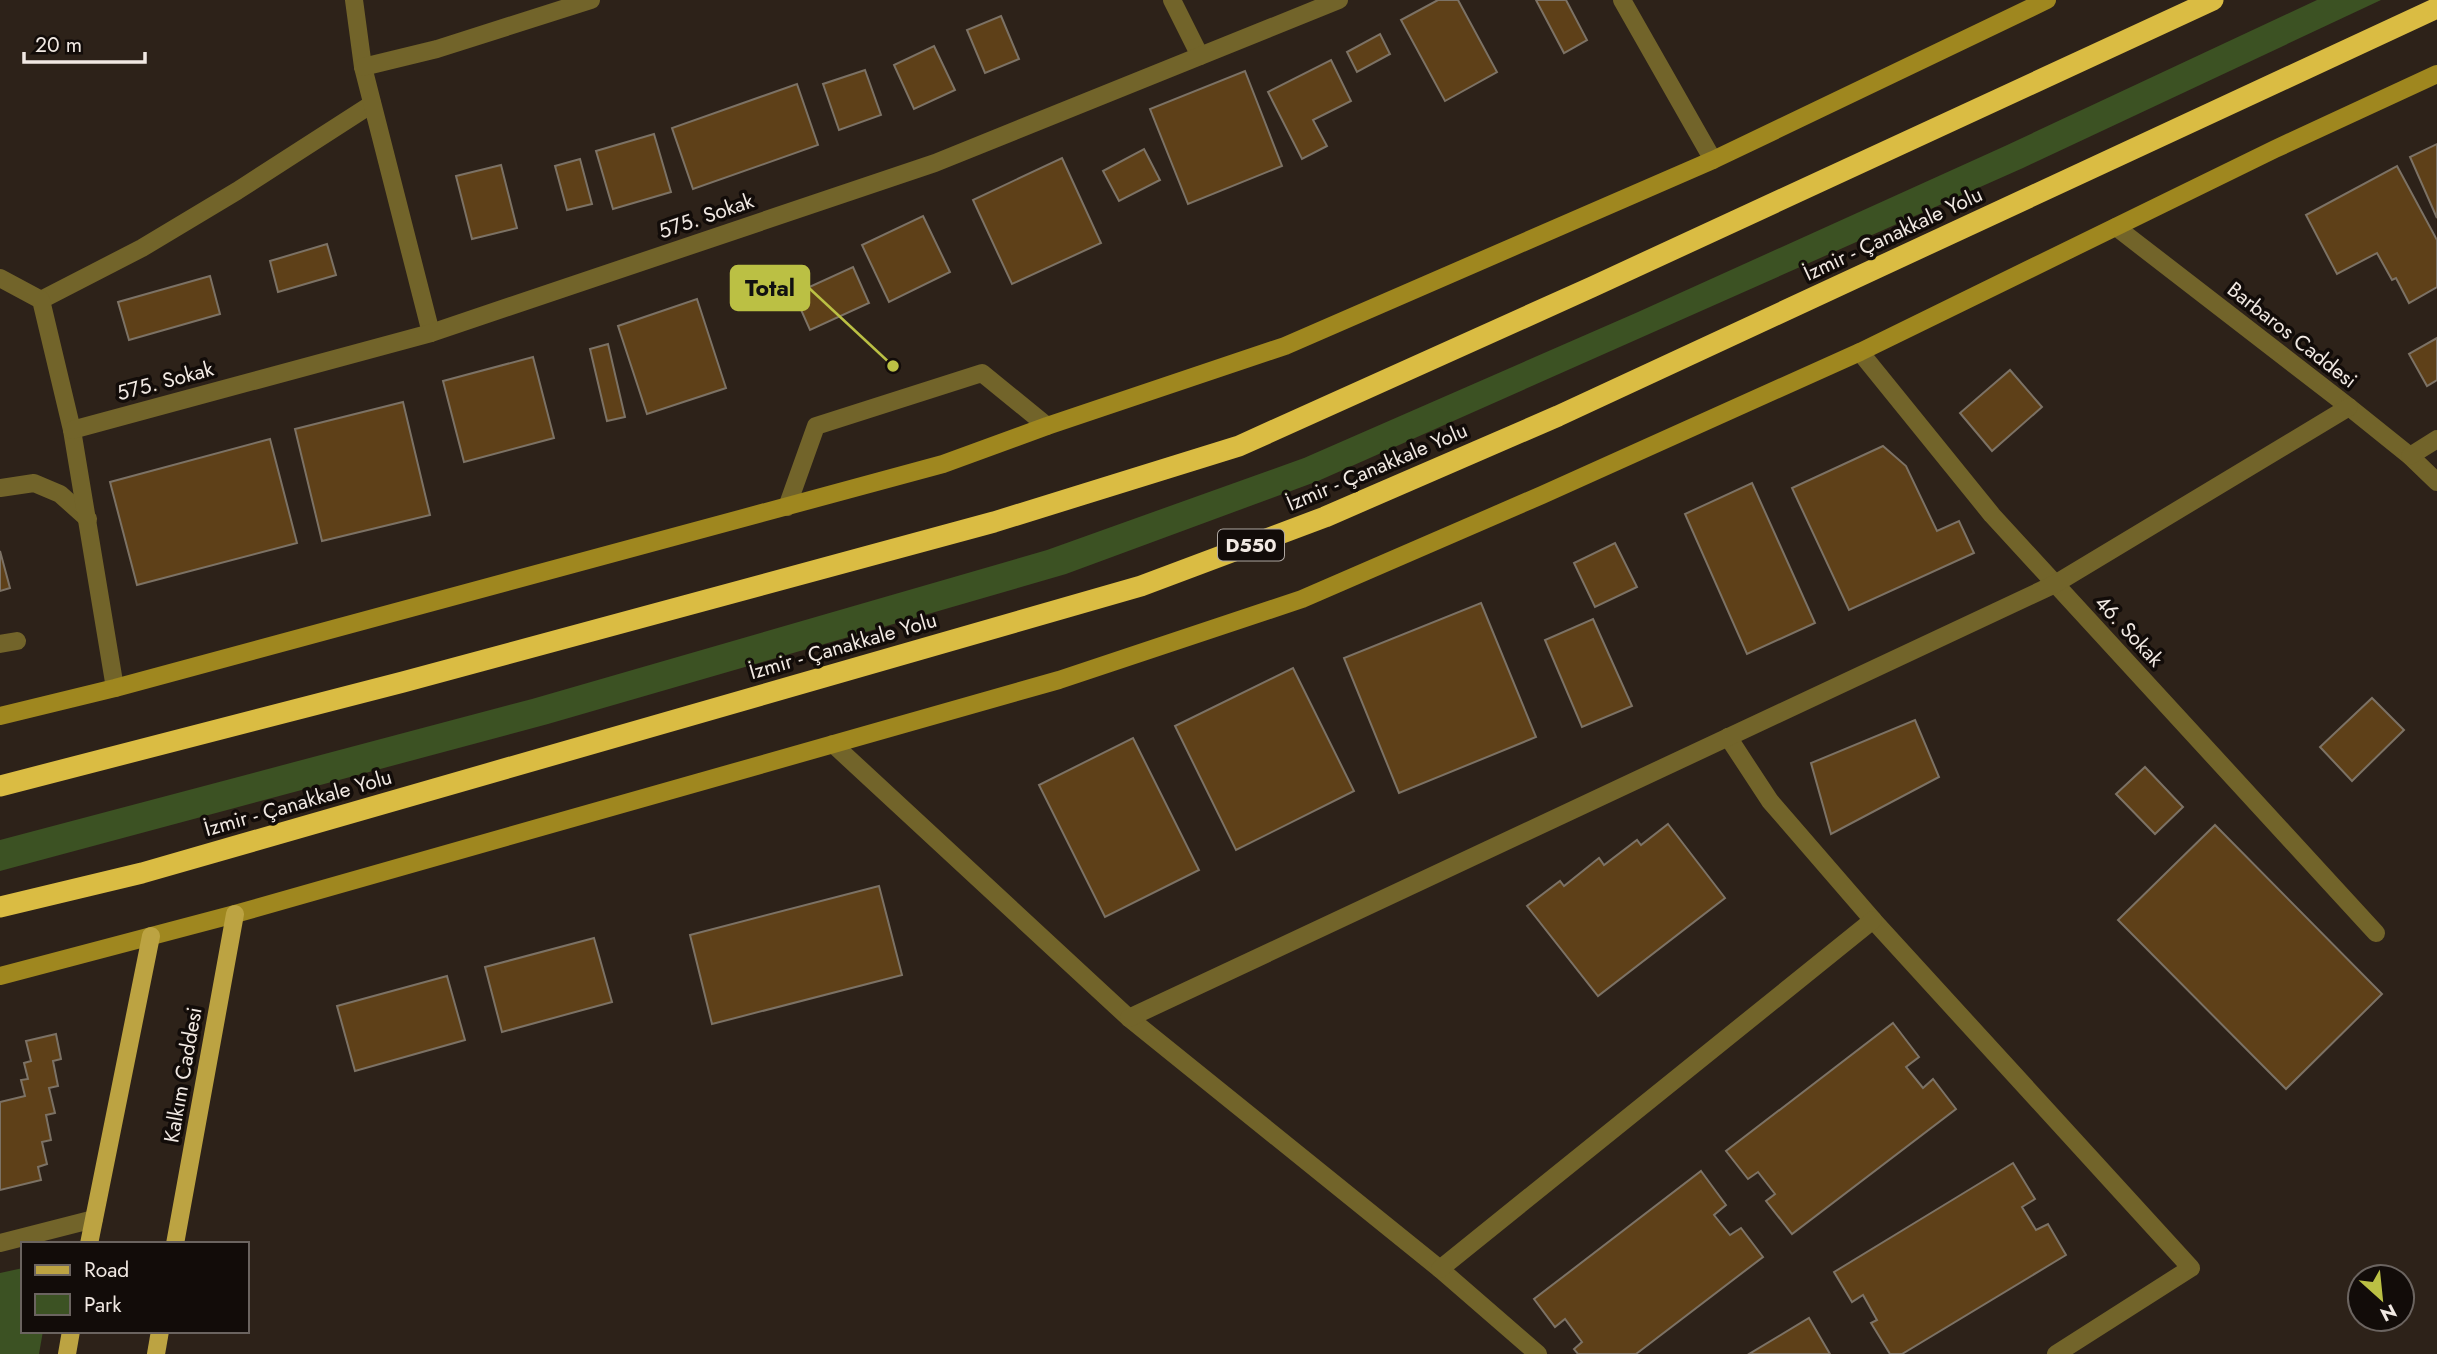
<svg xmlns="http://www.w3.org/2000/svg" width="2437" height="1354" font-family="Jost,sans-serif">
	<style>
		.green { fill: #3c5223 }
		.building { fill: #5e4018; stroke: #7c7265; stroke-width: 2 }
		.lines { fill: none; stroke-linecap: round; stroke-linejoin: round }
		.lane { stroke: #72642a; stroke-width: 18 }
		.street { stroke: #72642a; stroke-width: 18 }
		.secondary { stroke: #9f871f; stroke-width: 18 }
		.primary { stroke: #bca342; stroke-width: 18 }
		.highway { stroke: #dabc43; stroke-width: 21 }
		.labels { text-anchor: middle; stroke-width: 7; stroke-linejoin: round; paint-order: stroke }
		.shield { fill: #120c09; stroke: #aea7a2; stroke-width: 2 }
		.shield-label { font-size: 19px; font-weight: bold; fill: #f1e9e3 }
		.street-label { font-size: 21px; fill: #f1e9e3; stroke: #120c09 }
		.leader { fill: none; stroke: #bbc044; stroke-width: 2.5 }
		.callout-dot { fill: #bbc044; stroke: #120c09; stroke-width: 2.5 }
		.callout { fill: #bbc044; stroke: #bbc044; stroke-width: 2.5 }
		.callout-label { font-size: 23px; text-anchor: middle; font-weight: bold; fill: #111 }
	</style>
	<rect width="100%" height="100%" fill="#2d2219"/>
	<g class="green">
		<polygon points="2317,0 2381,0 2023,168 1318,481 1066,574 548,724 0,871 0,840 532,699 1047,550 1304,458 1638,312 2005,146"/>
		<polygon points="23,1268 23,1331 43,1331 39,1354 0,1354 0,1273"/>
	</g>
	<g class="building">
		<polygon points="1438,0 1458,0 1497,72 1445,101 1401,20"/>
		<polygon points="1536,0 1566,0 1587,40 1564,53"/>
		<polygon points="1001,16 1019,59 985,73 967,30"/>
		<polygon points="1380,34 1390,54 1357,72 1347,52"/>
		<polygon points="934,46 955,90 914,109 894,65"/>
		<polygon points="1331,60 1351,101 1313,120 1327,146 1302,159 1268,92"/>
		<polygon points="865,70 881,115 839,130 823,84"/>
		<polygon points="1245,71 1282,166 1188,204 1150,109"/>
		<polygon points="797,84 818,145 693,189 672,128"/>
		<polygon points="654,134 671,192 613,209 596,151"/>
		<polygon points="2437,144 2437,218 2410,157"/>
		<polygon points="1144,149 1160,180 1119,201 1103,171"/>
		<polygon points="1062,158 1101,243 1012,284 973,200"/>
		<polygon points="580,159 592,204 567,210 555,166"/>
		<polygon points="501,165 517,228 472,239 456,176"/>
		<polygon points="2397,166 2437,240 2437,287 2409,303 2396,278 2392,280 2377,253 2337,274 2306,215"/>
		<polygon points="923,216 950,272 889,302 862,245"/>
		<polygon points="327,244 336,275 278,292 270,261"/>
		<polygon points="853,267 869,303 810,330 794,294"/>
		<polygon points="210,276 220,314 129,340 118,302"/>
		<polygon points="697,299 726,388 647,414 618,326"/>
		<polygon points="2437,338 2437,380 2427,386 2409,354"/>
		<polygon points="608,344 625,417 607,421 590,349"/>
		<polygon points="533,357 554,438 464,462 443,381"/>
		<polygon points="2010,370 2042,407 1992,451 1960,413"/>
		<polygon points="403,402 430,515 322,541 295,429"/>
		<polygon points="270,439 297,543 137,585 110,482"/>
		<polygon points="1883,446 1906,466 1937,531 1959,521 1974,553 1849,610 1792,488"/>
		<polygon points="1752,483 1815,623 1747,654 1685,514"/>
		<polygon points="1615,543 1637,587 1595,607 1574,563"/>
		<polygon points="0,551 10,588 0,591"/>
		<polygon points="1481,603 1536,737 1399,793 1344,658"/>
		<polygon points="1593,619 1632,706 1582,727 1545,640"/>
		<polygon points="1293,668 1354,791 1236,850 1175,726"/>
		<polygon points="2372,698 2404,730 2352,781 2320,747"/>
		<polygon points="1915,720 1939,777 1831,834 1811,763"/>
		<polygon points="1133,738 1199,870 1105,917 1039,785"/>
		<polygon points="2145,767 2183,807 2155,834 2116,794"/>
		<polygon points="1668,824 1725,898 1598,996 1527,906 1560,881 1564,886 1599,858 1604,865 1637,840 1641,845"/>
		<polygon points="2215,825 2382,994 2286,1089 2118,920"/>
		<polygon points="879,886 902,975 712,1024 690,935"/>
		<polygon points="594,938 612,1002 502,1032 485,967"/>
		<polygon points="447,976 465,1040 355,1071 337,1006"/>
		<polygon points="1893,1023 1919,1057 1906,1067 1923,1088 1933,1079 1956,1109 1792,1234 1766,1201 1775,1194 1758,1172 1748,1179 1726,1151"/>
		<polygon points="56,1034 61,1059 53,1061 58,1086 49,1088 55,1113 46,1115 51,1140 42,1142 47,1164 38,1167 41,1180 0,1190 0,1102 25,1096 21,1080 28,1079 24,1063 31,1061 26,1041"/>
		<polygon points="2013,1163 2035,1199 2022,1207 2036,1230 2048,1224 2066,1255 1902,1354 1890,1354 1871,1323 1877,1320 1863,1295 1852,1302 1834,1272"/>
		<polygon points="1701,1171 1726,1205 1714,1215 1730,1235 1741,1228 1763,1257 1636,1354 1578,1354 1574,1349 1582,1342 1565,1319 1555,1327 1534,1299"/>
		<polygon points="1809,1318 1830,1354 1749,1354"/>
	</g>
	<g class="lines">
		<g class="lane">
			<polyline points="1172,0 1200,56"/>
			<polyline points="41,300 142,248 237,191 372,104"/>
			<polyline points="0,488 34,483 60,494 88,519"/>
			<polyline points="787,507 816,426 982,373 1047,426"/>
			<polyline points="0,644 17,641"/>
		</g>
		<g class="street">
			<polyline points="354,0 363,67 431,333"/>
			<polyline points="1622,0 1713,160"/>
			<polyline points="363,67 437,49 591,0"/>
			<polyline points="2116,227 2349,407 2410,456 2437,482"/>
			<polyline points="0,278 41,300 72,430 115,688"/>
			<polyline points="1860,352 1992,515 2376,933"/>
			<polyline points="72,430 431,333 935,163 1339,0"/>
			<polyline points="2410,456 2437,439"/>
			<polyline points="1728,737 1770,801 1873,920 2191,1268 2056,1354"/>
			<polyline points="833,744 1129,1018 1440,1269 1538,1354"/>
			<polyline points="1129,1018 2055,584 2349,407"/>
			<polyline points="0,1243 94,1219"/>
			<polyline points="1440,1269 1873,920"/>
		</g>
		<g class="secondary">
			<polyline points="0,716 115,688 943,464 1047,426 1285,346 1713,160 2047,0"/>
			<polyline points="0,976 235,914 1059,680 1302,599 1542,495 1860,352 2275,149 2437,74"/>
		</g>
		<g class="primary">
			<polyline points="89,1244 151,936"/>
			<polyline points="175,1244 235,914"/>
			<polyline points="67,1354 71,1331"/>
			<polyline points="156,1354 160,1331"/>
		</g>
		<g class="highway">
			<polyline points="0,786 403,682 994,522 1239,446 1592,287 2213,0"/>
			<polyline points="0,907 142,873 1141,586 1325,517 1558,416 2437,8"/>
		</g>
	</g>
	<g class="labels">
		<rect class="shield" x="1218" y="529.5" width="66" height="31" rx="5"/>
		<g class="shield-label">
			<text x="1251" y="552">D550</text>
		</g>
		<g class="street-label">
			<text transform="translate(706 216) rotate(-19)" y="7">575. Sokak</text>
			<text transform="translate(1893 234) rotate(-25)" y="7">İzmir - Çanakkale Yolu</text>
			<text transform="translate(2292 335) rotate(38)" y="7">Barbaros Caddesi</text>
			<text transform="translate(165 381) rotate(-15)" y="7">575. Sokak</text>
			<text transform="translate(1377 467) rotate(-23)" y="7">İzmir - Çanakkale Yolu</text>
			<text transform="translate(2129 631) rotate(47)" y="7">46. Sokak</text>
			<text transform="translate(843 646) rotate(-16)" y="7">İzmir - Çanakkale Yolu</text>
			<text transform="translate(298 803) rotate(-16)" y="7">İzmir - Çanakkale Yolu</text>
			<text transform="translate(183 1075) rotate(-80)" y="7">Kalkım Caddesi</text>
		</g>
	</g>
	<path class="leader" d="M893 366L809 288"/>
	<circle class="callout-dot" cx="893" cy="366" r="7"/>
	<rect class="callout" x="731" y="266" width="78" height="44" rx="7"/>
	<g class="callout-label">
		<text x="770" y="296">Total</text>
	</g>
	<rect x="21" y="1242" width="228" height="91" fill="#120c09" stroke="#6b6460" stroke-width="2"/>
	<rect x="35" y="1265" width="35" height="10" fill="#bca342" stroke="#6b6460" stroke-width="2"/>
	<text x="84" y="1277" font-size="21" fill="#f1e9e3">Road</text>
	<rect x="35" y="1294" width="35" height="21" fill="#3c5223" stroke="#6b6460" stroke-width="2"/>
	<text x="84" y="1312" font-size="21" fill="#f1e9e3">Park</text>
	<g transform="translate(2381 1298) rotate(153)"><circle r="33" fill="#120c09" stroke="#6b6460" stroke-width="2"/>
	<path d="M0-5L12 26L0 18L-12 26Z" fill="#bbc044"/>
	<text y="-10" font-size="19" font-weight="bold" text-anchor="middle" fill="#f1e9e3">N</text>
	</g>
	<path d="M24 52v10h121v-10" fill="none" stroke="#f1e9e3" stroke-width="3.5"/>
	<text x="35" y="52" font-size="21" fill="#f1e9e3" stroke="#120c09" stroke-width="5" paint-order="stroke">20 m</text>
</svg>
